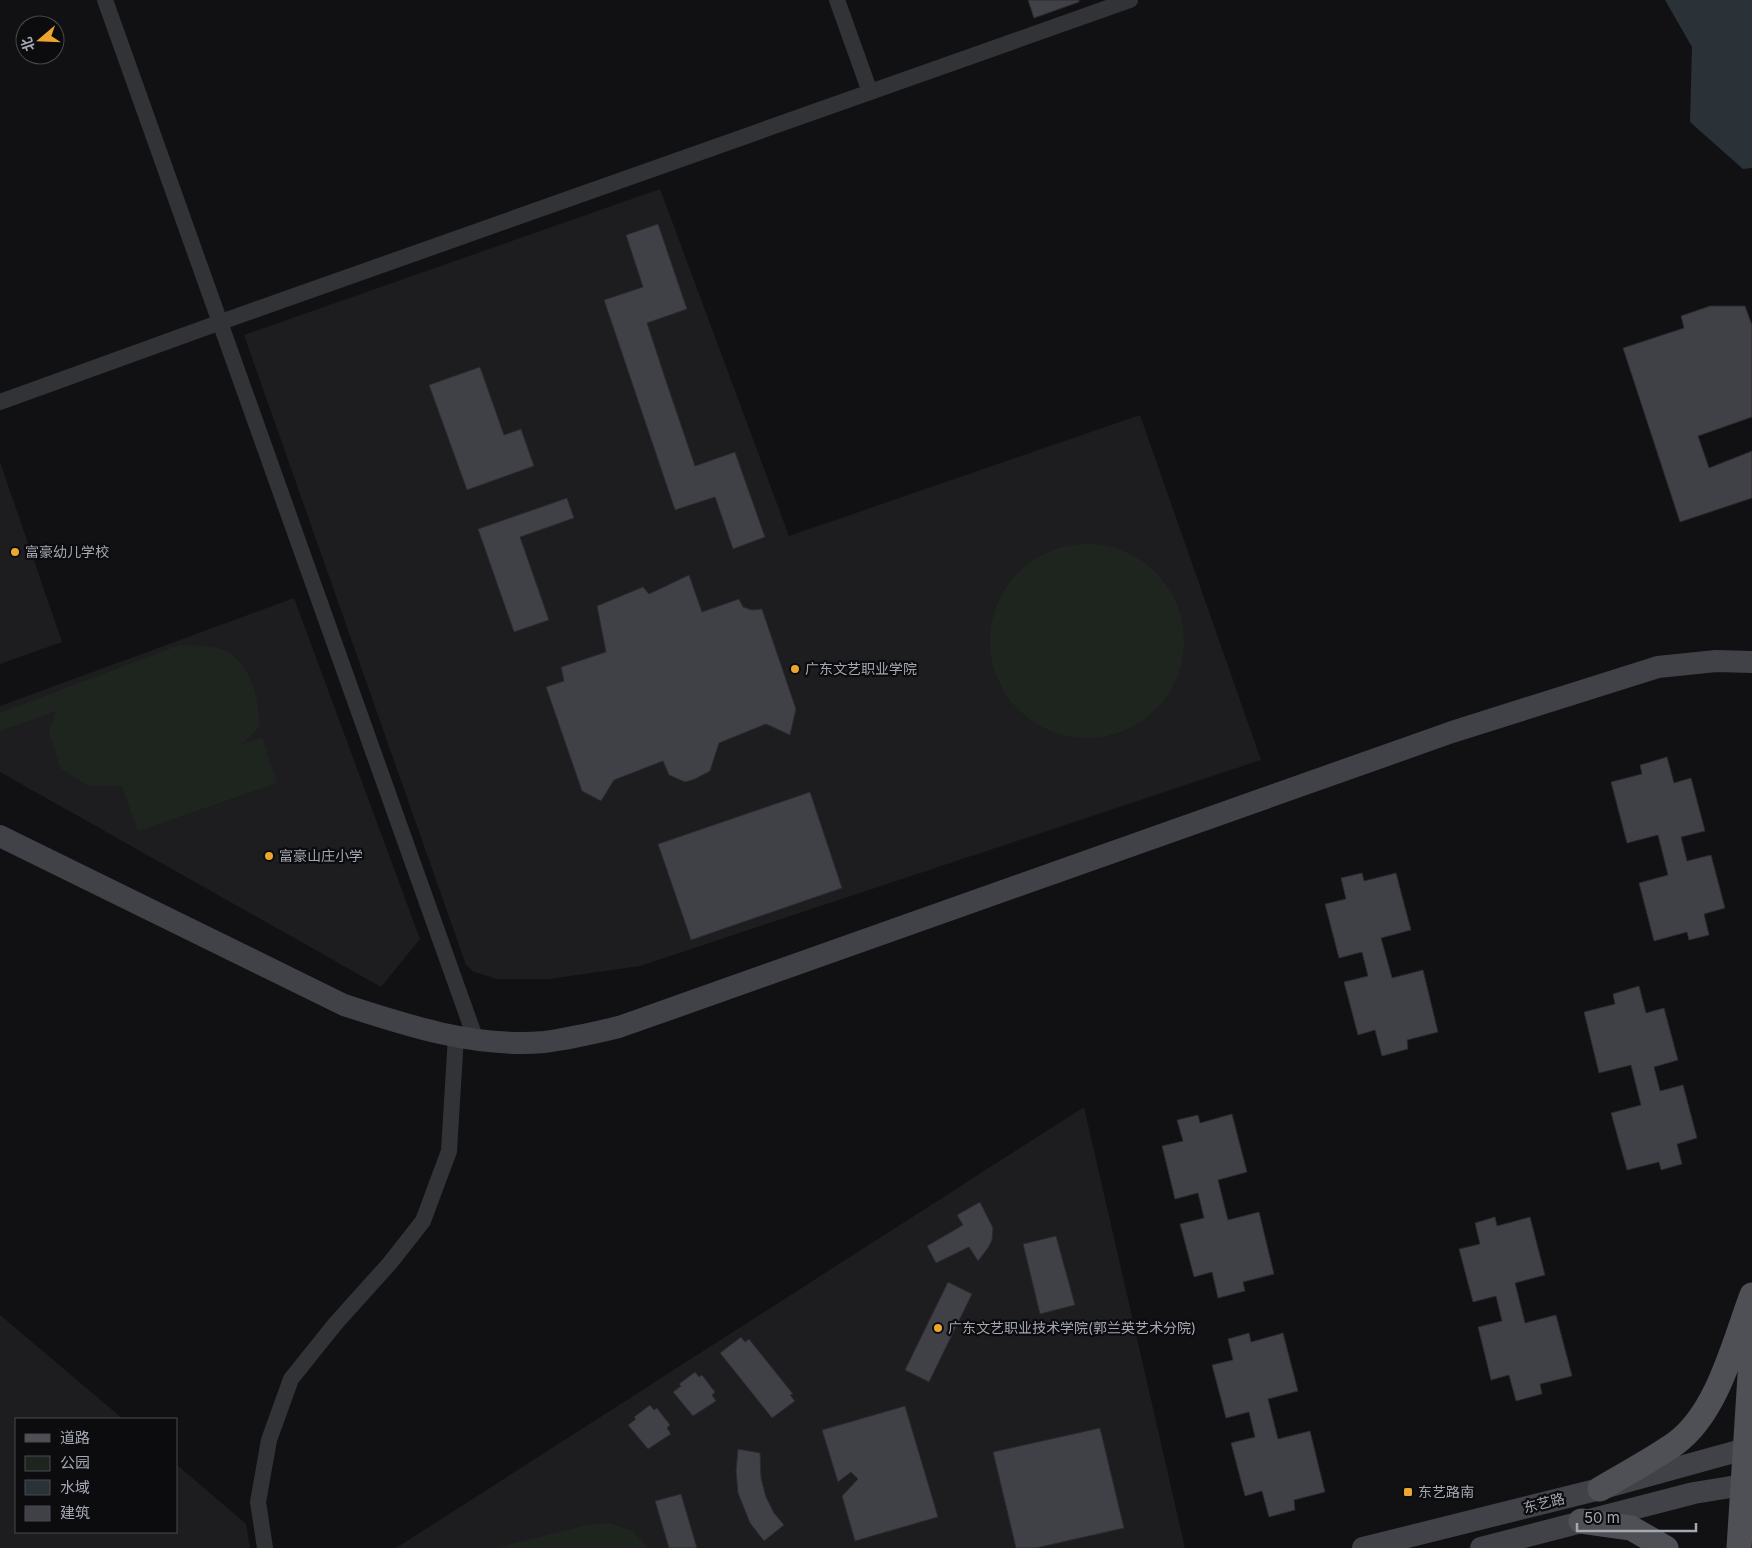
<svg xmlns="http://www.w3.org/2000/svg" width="1752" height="1548" font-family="Inter,'Noto Sans SC',sans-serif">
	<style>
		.built { fill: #1d1d20 }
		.green { fill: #1e251e }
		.water { fill: #2a3238 }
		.building { fill: #404146; stroke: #2b2b2f }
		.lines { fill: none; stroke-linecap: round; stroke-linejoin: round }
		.street { stroke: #323337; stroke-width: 16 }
		.secondary { stroke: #404247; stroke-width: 22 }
		.primary { stroke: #4e5056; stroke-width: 25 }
		.poi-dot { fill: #eca62f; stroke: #0c0c0e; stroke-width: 2 }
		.labels { text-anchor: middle; stroke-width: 4.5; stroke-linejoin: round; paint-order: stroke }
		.poi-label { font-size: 14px; fill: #a3a8b3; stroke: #0c0c0e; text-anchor: start }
		.street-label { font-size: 14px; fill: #a3a8b3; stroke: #0c0c0e }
	</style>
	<rect width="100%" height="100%" fill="#111113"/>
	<g class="built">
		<polygon points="660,189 789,536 1140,415 1261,760 640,966 549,979 497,979 474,972 466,965 244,335"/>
		<polygon points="0,462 62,642 0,664"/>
		<polygon points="294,598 420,939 381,987 0,772 0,706"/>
		<polygon points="1084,1107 1185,1548 396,1548"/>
		<polygon points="0,1315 123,1419 16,1419 16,1532 176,1532 176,1464 246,1524 250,1548 0,1548"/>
	</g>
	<g class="green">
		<circle cx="1087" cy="641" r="97"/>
		<path d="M180,645C194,646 218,645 230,653C253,671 259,699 259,727L242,744L262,738L277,783L138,831L122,786H88L61,769L49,732L56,711L0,731V713Z"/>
		<polygon points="609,1523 632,1531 649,1548 496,1548 588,1525"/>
	</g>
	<polygon class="water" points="1665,0 1752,0 1752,168 1743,169 1690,122 1692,47"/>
	<g class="building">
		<polygon points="1028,0 1079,0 1079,2 1034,18"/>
		<polygon points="658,224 687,309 647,323 668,387 695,466 735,452 765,537 733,549 715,497 675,510 604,300 643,287 626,235"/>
		<polygon points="1710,306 1745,306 1752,325 1752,417 1698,436 1709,468 1752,451 1752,498 1680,522 1623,348 1684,328 1681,316"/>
		<polygon points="480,367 504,435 521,429 534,466 467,490 429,385"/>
		<polygon points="567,498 574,518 520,537 549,620 514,632 478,529"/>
		<polygon points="689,575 702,612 739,599 743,607 752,610 762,609 796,709 790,735 766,724 719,743 710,771 695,779 685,782 669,775 663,761 614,780 601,801 582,791 546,687 564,681 561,667 606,652 597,606 643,587 649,594"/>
		<polygon points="1667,757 1674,783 1691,778 1705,831 1681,837 1687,861 1711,855 1725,908 1704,914 1709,935 1689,940 1687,932 1654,941 1639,883 1668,875 1658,835 1627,843 1611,782 1642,774 1640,765"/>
		<polygon points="810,792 842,888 691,940 658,844"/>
		<polygon points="1362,873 1364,881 1396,873 1411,930 1381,938 1392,978 1423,970 1438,1032 1407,1040 1408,1049 1382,1056 1375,1030 1358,1035 1344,982 1368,976 1362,952 1339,958 1325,904 1346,899 1341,878"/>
		<polygon points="1639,986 1646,1013 1664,1008 1678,1060 1654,1067 1660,1091 1683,1085 1697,1138 1677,1144 1682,1164 1661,1170 1659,1162 1627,1170 1611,1113 1641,1105 1631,1065 1599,1073 1584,1012 1615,1004 1613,994"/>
		<polygon points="1232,1114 1247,1172 1218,1180 1228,1220 1259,1212 1274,1274 1243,1282 1245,1291 1218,1298 1212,1272 1194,1277 1180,1224 1204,1218 1198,1193 1175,1199 1162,1146 1183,1141 1177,1120 1198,1115 1200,1123"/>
		<polygon points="980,1202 993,1228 992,1240 988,1248 978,1261 969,1247 936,1263 927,1246 963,1225 957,1215"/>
		<polygon points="1495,1217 1497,1226 1530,1217 1545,1275 1515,1283 1525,1323 1556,1315 1572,1376 1540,1384 1542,1394 1516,1401 1509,1375 1491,1380 1478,1327 1502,1321 1496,1296 1473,1302 1459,1249 1480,1244 1475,1223"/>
		<polygon points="1056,1236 1075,1305 1040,1314 1023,1244"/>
		<polygon points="948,1282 972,1294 929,1382 905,1370"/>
		<polygon points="1249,1333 1251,1342 1283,1333 1298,1391 1268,1399 1278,1439 1310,1431 1325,1492 1294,1500 1295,1510 1269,1517 1262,1491 1245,1496 1231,1443 1255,1437 1249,1412 1226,1418 1212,1365 1233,1360 1228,1339"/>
		<polygon points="741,1337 745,1342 749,1339 793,1394 790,1395 795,1401 772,1418 720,1353"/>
		<polygon points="695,1372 699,1377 702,1375 715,1392 712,1395 716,1401 693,1416 673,1392 681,1386 679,1384"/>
		<polygon points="650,1405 654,1410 657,1408 670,1425 667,1428 671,1434 648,1449 628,1425 636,1419 634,1417"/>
		<polygon points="905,1406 938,1517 855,1541 842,1496 858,1479 851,1472 838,1482 822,1430"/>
		<polygon points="1100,1428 1124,1528 1036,1548 1016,1548 993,1452"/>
		<polygon points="738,1449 760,1453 761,1478 766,1497 774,1513 784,1525 764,1541 750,1523 738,1493 736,1471"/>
		<polygon points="681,1494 697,1548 669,1548 655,1501"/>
	</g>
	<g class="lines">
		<g class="street">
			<polyline points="105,0 476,1040"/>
			<polyline points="837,0 870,92"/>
			<polyline points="0,402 221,322 1130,0"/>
			<polyline points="265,1548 258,1502 269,1440 291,1379 336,1323 390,1263 423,1221 449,1151 456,1036"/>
		</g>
		<g class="secondary">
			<path d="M0,836L344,1005C408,1026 476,1048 544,1042C569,1039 594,1033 619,1027L1452,732L1658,667L1716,661L1752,662"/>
			<polyline points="1363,1548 1600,1489 1745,1449 1752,1449"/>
			<polyline points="1481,1548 1694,1493 1743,1485 1752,1486"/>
		</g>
		<g class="primary">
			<path d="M1600,1489C1625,1474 1652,1460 1676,1443C1718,1412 1734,1342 1752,1295"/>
			<polyline points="1581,1521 1631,1528 1666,1548"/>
			<polyline points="1739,1548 1752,1344"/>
		</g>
	</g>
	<g class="poi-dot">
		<circle cx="15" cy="552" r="5"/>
		<circle cx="795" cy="669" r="5"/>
		<circle cx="269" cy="856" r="5"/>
		<circle cx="938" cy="1328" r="5"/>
		<rect x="1403" y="1487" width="10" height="10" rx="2.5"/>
	</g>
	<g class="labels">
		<g class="poi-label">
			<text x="25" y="557">富豪幼儿学校</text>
			<text x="805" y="674">广东文艺职业学院</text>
			<text x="279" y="861">富豪山庄小学</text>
			<text x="948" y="1333">广东文艺职业技术学院(郭兰英艺术分院)</text>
			<text x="1418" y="1497">东艺路南</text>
		</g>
		<g class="street-label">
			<text transform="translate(1544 1503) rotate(-14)" y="5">东艺路</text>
		</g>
	</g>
	<rect x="15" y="1418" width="162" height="115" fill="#0c0c0e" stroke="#484a50"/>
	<rect x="25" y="1434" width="25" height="8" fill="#4e5056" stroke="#484a50"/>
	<text x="60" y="1443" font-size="15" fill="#a3a8b3">道路</text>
	<rect x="25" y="1456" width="25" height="15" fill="#1e251e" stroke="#484a50"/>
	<text x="60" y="1468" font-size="15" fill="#a3a8b3">公园</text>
	<rect x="25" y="1480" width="25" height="15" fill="#2a3238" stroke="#484a50"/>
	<text x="60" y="1493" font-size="15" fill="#a3a8b3">水域</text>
	<rect x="25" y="1506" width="25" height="15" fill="#404146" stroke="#484a50"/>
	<text x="60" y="1518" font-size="15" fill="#a3a8b3">建筑</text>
	<g transform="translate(40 40) rotate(251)"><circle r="24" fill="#0c0c0e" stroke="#484a50"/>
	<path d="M0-4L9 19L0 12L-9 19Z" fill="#eca62f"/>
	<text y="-8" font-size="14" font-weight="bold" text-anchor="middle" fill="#a3a8b3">北</text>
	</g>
	<path d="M1577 1523v8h119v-8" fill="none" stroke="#a3a8b3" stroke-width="2.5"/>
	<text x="1584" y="1523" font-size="15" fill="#a3a8b3" stroke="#0c0c0e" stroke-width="4" paint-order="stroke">50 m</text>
</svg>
